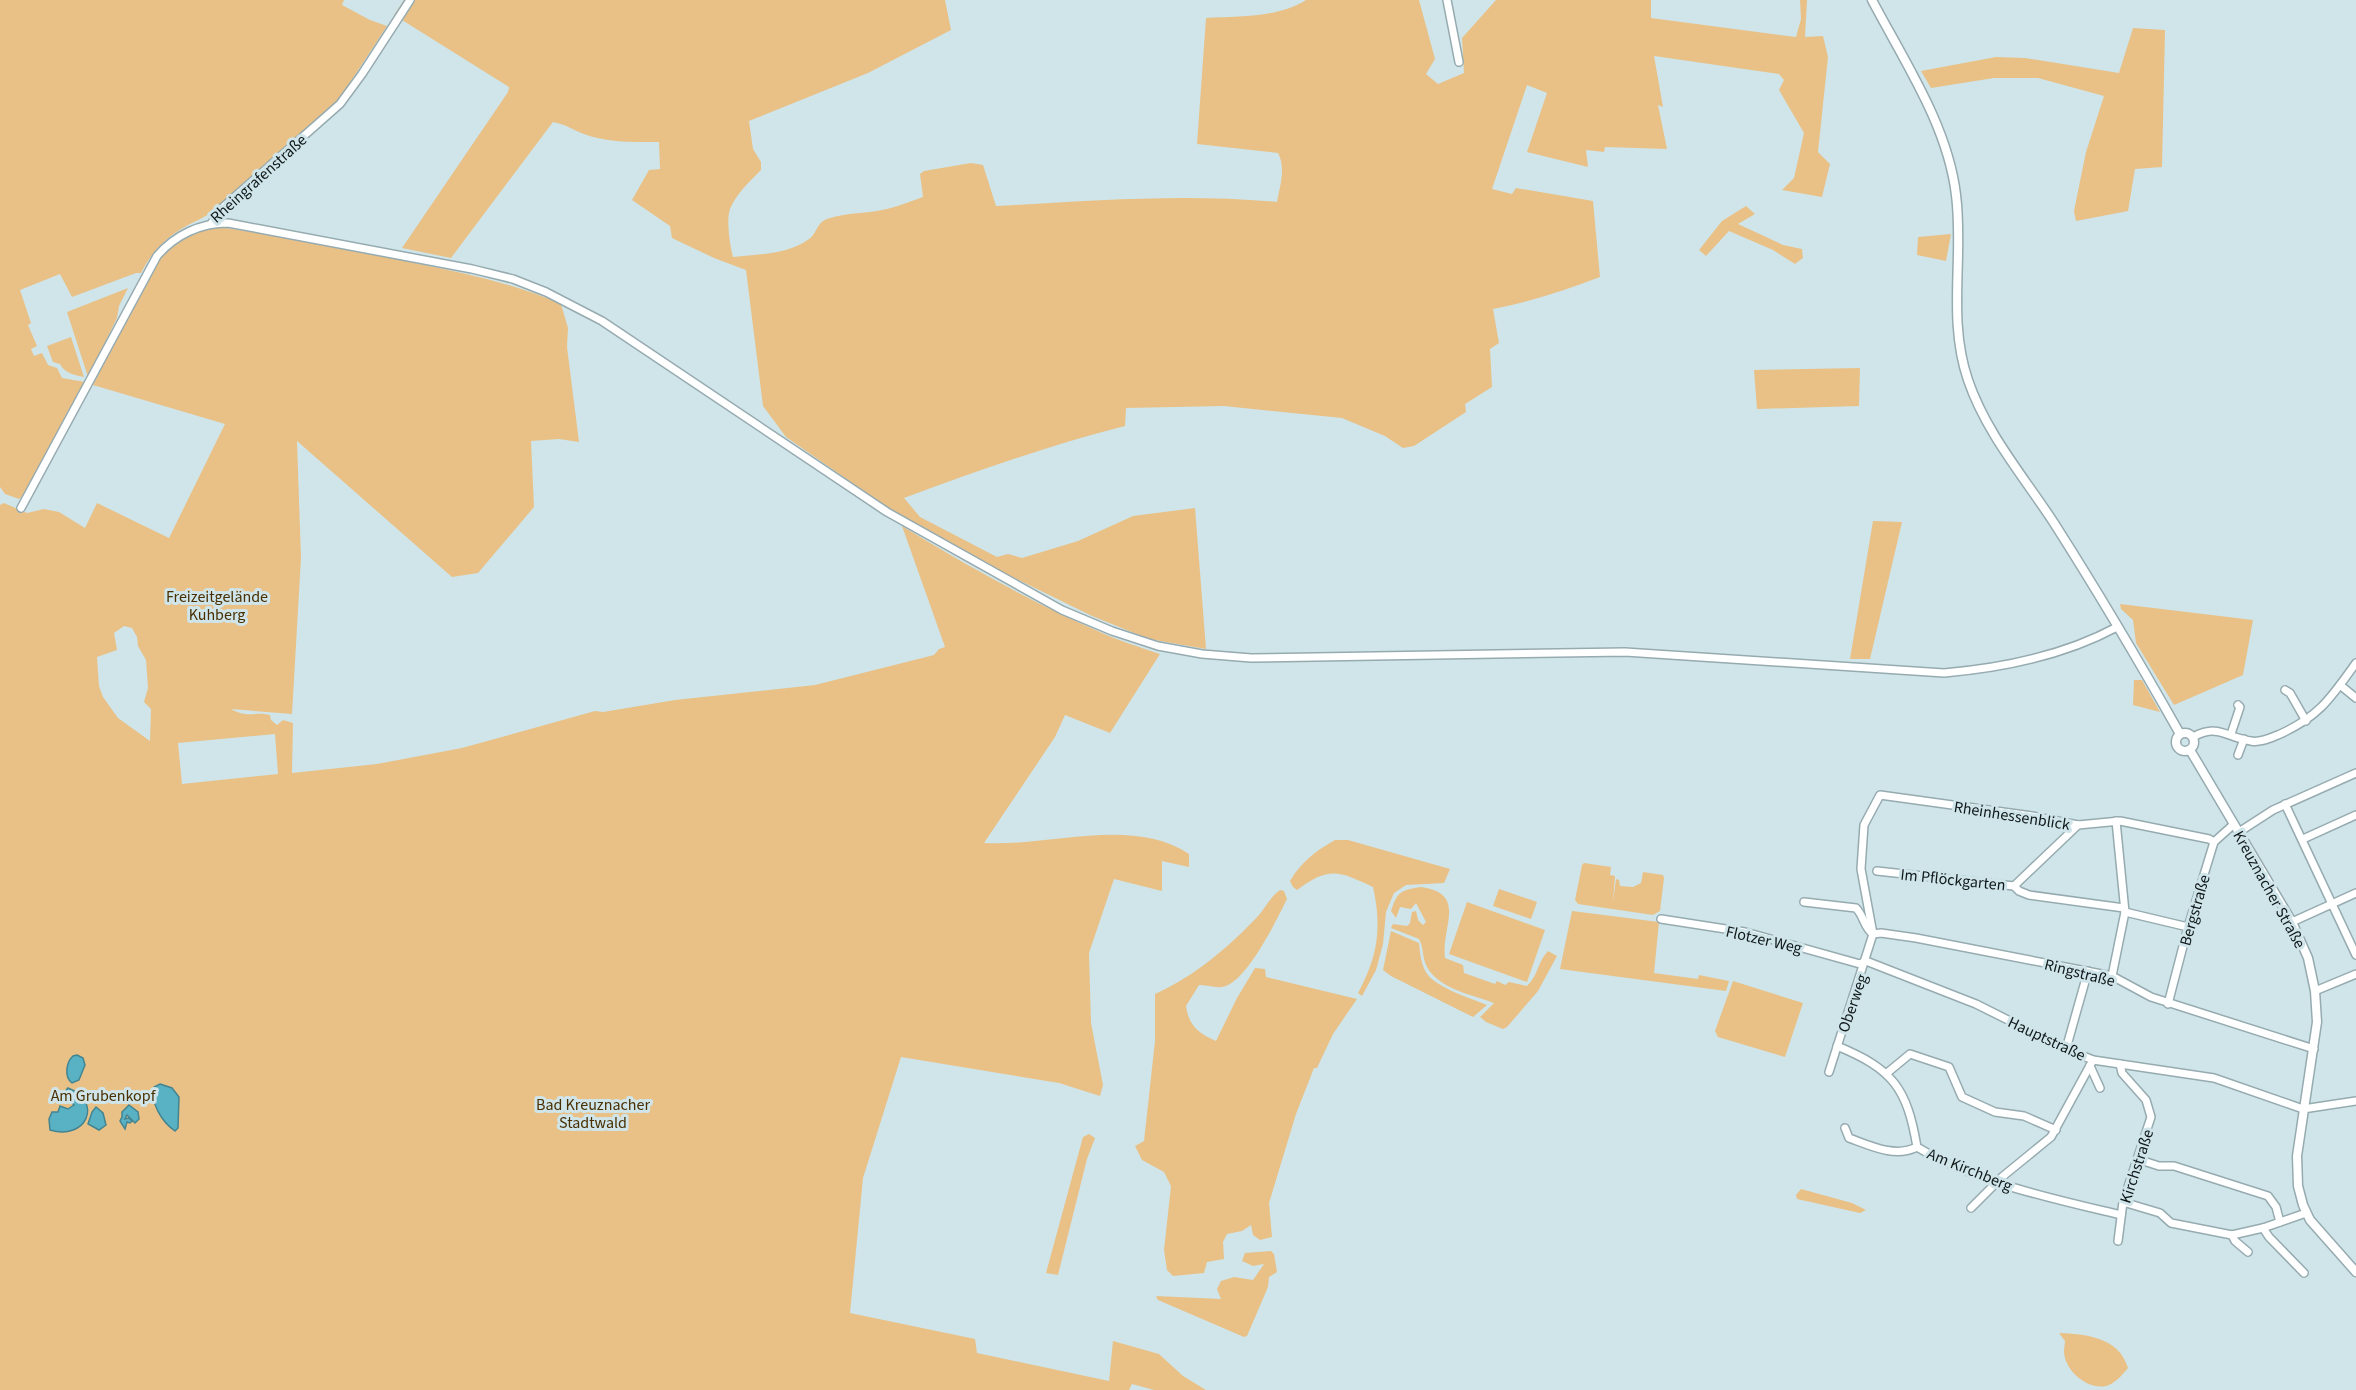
<svg xmlns="http://www.w3.org/2000/svg" width="2356" height="1390" font-family="'Source Sans 3',sans-serif">
	<style>
		.green { fill: #e9c186; fill-rule: evenodd }
		.water { fill: #59b2c4; stroke: #438491; stroke-width: 1.5 }
		.lines { fill: none; stroke-linecap: round; stroke-linejoin: round }
		.minor-casing { stroke: #96abb0; stroke-width: 10 }
		.major-casing { stroke: #96abb0; stroke-width: 11 }
		.minor { stroke: #fff; stroke-width: 7 }
		.major { stroke: #fff; stroke-width: 8 }
		.labels { text-anchor: middle; stroke-width: 6; stroke-linejoin: round; paint-order: stroke }
		.street-label { font-size: 16px; fill: #101819; stroke: #cfe5ea }
		.park-label { font-size: 16px; fill: #492f00; stroke: #cfe5ea }
	</style>
	<rect width="100%" height="100%" fill="#cfe5ea"/>
	<g class="green">
		<path d="M0,0H344L342,5L370,20L387,26L338,101L220,207C207,217 192,222 178,231C162,241 149,257 141,273H136L72,297L60,274L20,290L31,323L28,325L37,346L31,349L34,356L42,353L48,365L57,368L62,378L85,382L24,495L19,499L5,494L0,487Z"/>
		<path d="M404,0H945L951,30L868,73L749,121L753,149L761,162V170C750,181 736,194 730,209C726,220 730,246 733,257C759,254 787,255 809,239C817,234 816,223 827,219C847,212 867,214 887,209C899,206 911,201 923,197L920,174L924,171L971,163L983,165L996,206C1089,201 1183,193 1277,202C1280,186 1286,168 1278,153L1197,144L1206,18C1238,16 1278,18 1306,0H1419L1435,59L1426,74L1438,84L1464,73L1462,38L1496,0H1651V18L1796,37L1801,19L1800,0H1807L1805,37L1823,36L1828,57L1818,152L1830,164L1822,197L1782,190L1794,178L1804,133L1779,90L1784,80L1779,74L1654,56L1663,107L1658,105L1667,149L1605,147L1604,152L1586,150L1588,167L1527,152L1547,93L1527,85L1492,189L1512,194L1516,188L1593,201L1600,277C1565,290 1531,302 1493,309L1499,343L1490,349L1492,387L1465,404L1466,412L1414,446L1403,448L1385,436L1342,418L1224,406L1126,408L1125,426C1050,445 976,471 904,498L920,517L997,557L1008,554L1022,558L1078,541L1133,516L1195,508L1206,649L1149,639L1092,616L1002,572L894,512L786,437L763,406L746,270L714,258L672,238L670,226L632,200L649,170L660,169L659,142C634,142 608,143 584,134C573,130 565,124 553,122L451,258L402,248L508,92L509,87L394,15Z"/>
		<polygon points="2133,28 2165,30 2162,167 2135,169 2128,211 2076,221 2074,211 2086,152 2104,96 2038,78 1994,78 1931,88 1921,71 1996,57 2025,58 2119,73"/>
		<polygon points="1746,206 1755,214 1738,224 1783,245 1802,249 1803,258 1795,264 1773,250 1729,231 1706,256 1699,250 1722,221"/>
		<path d="M220,227C287,237 353,250 420,264C468,274 516,284 561,304L568,328L567,347L579,442L559,439L531,441L534,507L478,573L452,577L297,441L301,558L292,714L231,709C249,719 254,711 270,715L271,720L277,725L283,720L293,723L292,773L377,764L462,748L595,711L603,712L675,700L815,685L934,655L939,649L945,647L902,526C966,565 1031,602 1100,632C1119,641 1140,647 1160,654L1110,733L1065,715L1055,737L984,843C1048,847 1132,816 1189,854V867L1162,861V891L1114,879L1089,953L1091,1023L1103,1085L1100,1096L1059,1083L901,1057L863,1178L850,1313L975,1339L977,1353L1109,1381L1113,1341L1159,1354L1183,1376L1206,1390H1154L1132,1384L1129,1390H0V505L4,503L27,513L44,509L59,512L85,528L97,503L169,538L225,424L93,385C106,360 118,335 131,310C143,288 152,261 173,245C187,234 203,230 220,227ZM124,626L132,628L137,637L138,646L146,660L148,688L144,702L151,709L150,741L118,718L103,697L99,686L97,657L117,650L114,633ZM275,734L278,774L182,784L178,743Z"/>
		<polygon points="1951,234 1946,261 1917,255 1918,237"/>
		<polygon points="128,288 119,306 117,318 88,377 67,312"/>
		<path d="M71,337L84,377C75,375 64,373 60,364L53,362L47,346Z"/>
		<polygon points="1860,368 1859,406 1757,409 1754,370"/>
		<polygon points="1873,521 1902,522 1870,659 1850,659"/>
		<polygon points="2120,604 2253,620 2243,675 2174,705 2136,643 2133,620 2121,609"/>
		<polygon points="2134,680 2142,680 2160,712 2133,705"/>
		<path d="M1335,840H1348L1450,869L1444,883L1406,885L1394,893L1386,912L1383,944L1376,970L1362,996L1358,993C1378,956 1382,928 1373,887C1339,871 1329,866 1297,890L1293,887L1290,881C1300,863 1317,850 1335,840Z"/>
		<polygon points="1584,863 1611,867 1610,875 1615,876 1613,902 1616,879 1619,880 1620,886 1633,887 1641,883 1643,872 1663,875 1664,878 1660,911 1653,915 1578,904 1575,900 1582,865"/>
		<path d="M1421,887C1468,894 1441,926 1445,958L1463,965L1464,973L1495,984L1497,981L1505,985L1509,982L1527,986C1538,976 1538,961 1548,951L1557,956L1538,991L1507,1027L1503,1029L1486,1022L1480,1017L1494,1003C1473,995 1439,989 1427,967C1422,958 1424,948 1419,939L1391,928L1393,924L1407,926L1410,923L1412,912L1416,911L1418,920L1423,925L1426,922L1416,903L1411,909L1400,907L1396,918L1391,911C1397,892 1401,890 1421,887Z"/>
		<polygon points="1499,889 1537,902 1531,919 1493,906"/>
		<path d="M1280,890L1284,891L1287,899C1277,919 1246,984 1222,987C1215,988 1206,985 1199,985L1186,1006C1189,1026 1198,1033 1216,1041L1237,998L1255,968L1265,969L1266,977L1357,999L1333,1034L1317,1068H1314L1296,1114L1269,1203L1272,1237L1260,1240L1253,1235L1251,1225L1242,1231L1227,1234L1223,1242L1224,1259L1207,1262L1204,1273L1173,1276L1167,1270L1164,1250L1171,1186L1164,1172L1142,1160L1135,1146L1144,1141L1155,1041V994C1195,976 1229,947 1259,915C1266,907 1271,896 1280,890Z"/>
		<polygon points="1467,902 1545,930 1527,982 1449,954"/>
		<polygon points="1572,911 1659,922 1654,973 1698,979 1699,975 1729,981 1726,991 1560,969"/>
		<path d="M1391,931L1419,943C1420,953 1421,966 1428,975C1438,988 1472,999 1487,1005L1473,1017L1391,976L1383,970Z"/>
		<polygon points="1733,981 1803,1003 1785,1057 1718,1037 1715,1031"/>
		<polygon points="1089,1134 1095,1138 1087,1159 1058,1275 1046,1273 1083,1137"/>
		<polygon points="1801,1189 1852,1203 1866,1210 1860,1213 1797,1199 1796,1195"/>
		<polygon points="1271,1251 1274,1254 1277,1272 1269,1277 1268,1287 1247,1336 1244,1337 1158,1300 1156,1296 1221,1299 1217,1289 1221,1281 1234,1277 1253,1280 1264,1264 1253,1266 1242,1261 1245,1253"/>
		<path d="M2059,1333C2085,1334 2119,1337 2128,1368C2122,1375 2116,1383 2106,1386C2087,1390 2064,1370 2064,1351C2064,1347 2065,1344 2065,1341Z"/>
	</g>
	<g class="water">
		<path d="M77,1055L83,1058L85,1065L79,1080L72,1083C64,1077 66,1062 73,1056Z"/>
		<path d="M160,1084L172,1088L179,1097L178,1128L175,1131C162,1122 150,1103 154,1087Z"/>
		<path d="M68,1088C104,1102 86,1141 50,1130L49,1119L52,1112H58L60,1106L68,1109L74,1105L63,1094Z"/>
		<polygon points="129,1105 138,1112 139,1119 135,1123 127,1115 125,1119 129,1118 132,1121 130,1123 127,1122 125,1129 120,1121 122,1117 122,1112"/>
		<polygon points="96,1107 103,1113 106,1125 99,1130 88,1124 92,1112"/>
	</g>
	<g class="lines">
		<defs>
			<g id="minor">
				<polyline points="1447,0 1459,62"/>
				<polyline points="211,224 221,209 340,104 362,74 410,0"/>
				<path d="M21,508L157,256C175,235 200,223 228,223L472,269L513,279L546,292L602,321L887,512L1062,610L1112,631L1158,646L1202,654L1251,658L1625,652L1944,673C2003,668 2065,655 2117,627"/>
				<polyline points="2340,685 2356,698"/>
				<polyline points="2285,690 2290,693 2306,721"/>
				<polyline points="2231,734 2240,707 2238,705"/>
				<path d="M2193,737C2220,723 2226,738 2251,741C2260,743 2270,738 2278,735C2319,717 2331,698 2356,663"/>
				<polyline points="2238,755 2244,739"/>
				<polyline points="2285,804 2356,955"/>
				<polyline points="2239,832 2273,810 2356,773"/>
				<polyline points="2303,839 2356,815"/>
				<polyline points="1877,871 2014,886 2078,825"/>
				<polyline points="2014,886 2019,891 2029,895 2124,908"/>
				<path d="M1804,902L1856,908C1864,916 1864,928 1873,934L1881,933L1916,938L2112,976L2151,997L2314,1049"/>
				<polyline points="2125,912 2188,927"/>
				<polyline points="1661,919 1745,932 1860,964 1866,961 1976,1004 2066,1049 2093,1060 2214,1078 2303,1109 2356,1101"/>
				<polyline points="2292,922 2356,893"/>
				<polyline points="2112,976 2125,912 2116,821"/>
				<polyline points="2315,991 2356,974"/>
				<polyline points="2168,1004 2188,927 2214,842 2234,824"/>
				<path d="M1837,1046C1893,1069 1907,1088 1917,1147C1977,1183 2054,1199 2121,1215"/>
				<polyline points="2066,1049 2088,971"/>
				<polyline points="2090,1066 2100,1088"/>
				<polyline points="1829,1072 1873,934 1861,869 1864,825 1880,795 2032,816 2078,825 2120,821 2209,839 2214,842"/>
				<polyline points="1887,1073 1910,1054 1949,1067 1962,1097 1995,1112 2024,1116 2056,1130"/>
				<path d="M1845,1128L1849,1138C1871,1146 1895,1158 1917,1147"/>
				<polyline points="2137,1159 2159,1166 2174,1166 2268,1196 2276,1207 2280,1222"/>
				<polyline points="2123,1202 2160,1213 2171,1223 2232,1235 2263,1228 2306,1213"/>
				<polyline points="1971,1208 2002,1177 2051,1137 2093,1060"/>
				<polyline points="2263,1228 2269,1237 2304,1273"/>
				<polyline points="2232,1235 2235,1241 2248,1252"/>
				<polyline points="2118,1241 2123,1202 2151,1117 2146,1100 2122,1073 2120,1064"/>
			</g>
			<g id="major">
				<path d="M1872,0C1904,61 1948,126 1956,195C1964,257 1947,319 1968,380C1986,433 2024,477 2054,523C2098,592 2140,663 2180,734"/>
				<circle cx="2185" cy="742" r="9"/>
				<polyline points="2190,750 2292,922 2308,958 2315,991 2317,1022 2297,1156 2298,1186 2303,1205 2310,1220 2356,1272"/>
			</g>
		</defs>
		<use href="#minor" class="minor-casing"/>
		<use href="#major" class="major-casing"/>
		<use href="#minor" class="minor"/>
		<use href="#major" class="major"/>
	</g>
	<g class="labels">
		<g class="street-label">
			<text transform="translate(258 178) rotate(-42)" y="6">Rheingrafenstraße</text>
			<text transform="translate(2012 815) rotate(9)" y="6">Rheinhessenblick</text>
			<text transform="translate(1953 879) rotate(6)" y="6">Im Pflöckgarten</text>
			<text transform="translate(2270 889) rotate(61)" y="6">Kreuznacher Straße</text>
			<text transform="translate(2194 910) rotate(-74)" y="6">Bergstraße</text>
			<text transform="translate(1764 939) rotate(13)" y="6">Flotzer Weg</text>
			<text transform="translate(2080 972) rotate(14)" y="6">Ringstraße</text>
			<text transform="translate(1852 1003) rotate(-71)" y="6">Oberweg</text>
			<text transform="translate(2047 1038) rotate(25)" y="6">Hauptstraße</text>
			<text transform="translate(2136 1166) rotate(-72)" y="6">Kirchstraße</text>
			<text transform="translate(1970 1169) rotate(22)" y="6">Am Kirchberg</text>
		</g>
		<g class="park-label">
			<text x="217" y="602">Freizeitgelände<tspan x="217" dy="18">Kuhberg</tspan></text>
			<text x="103" y="1101">Am Grubenkopf</text>
			<text x="593" y="1110">Bad Kreuznacher<tspan x="593" dy="18">Stadtwald</tspan></text>
		</g>
	</g>
</svg>
